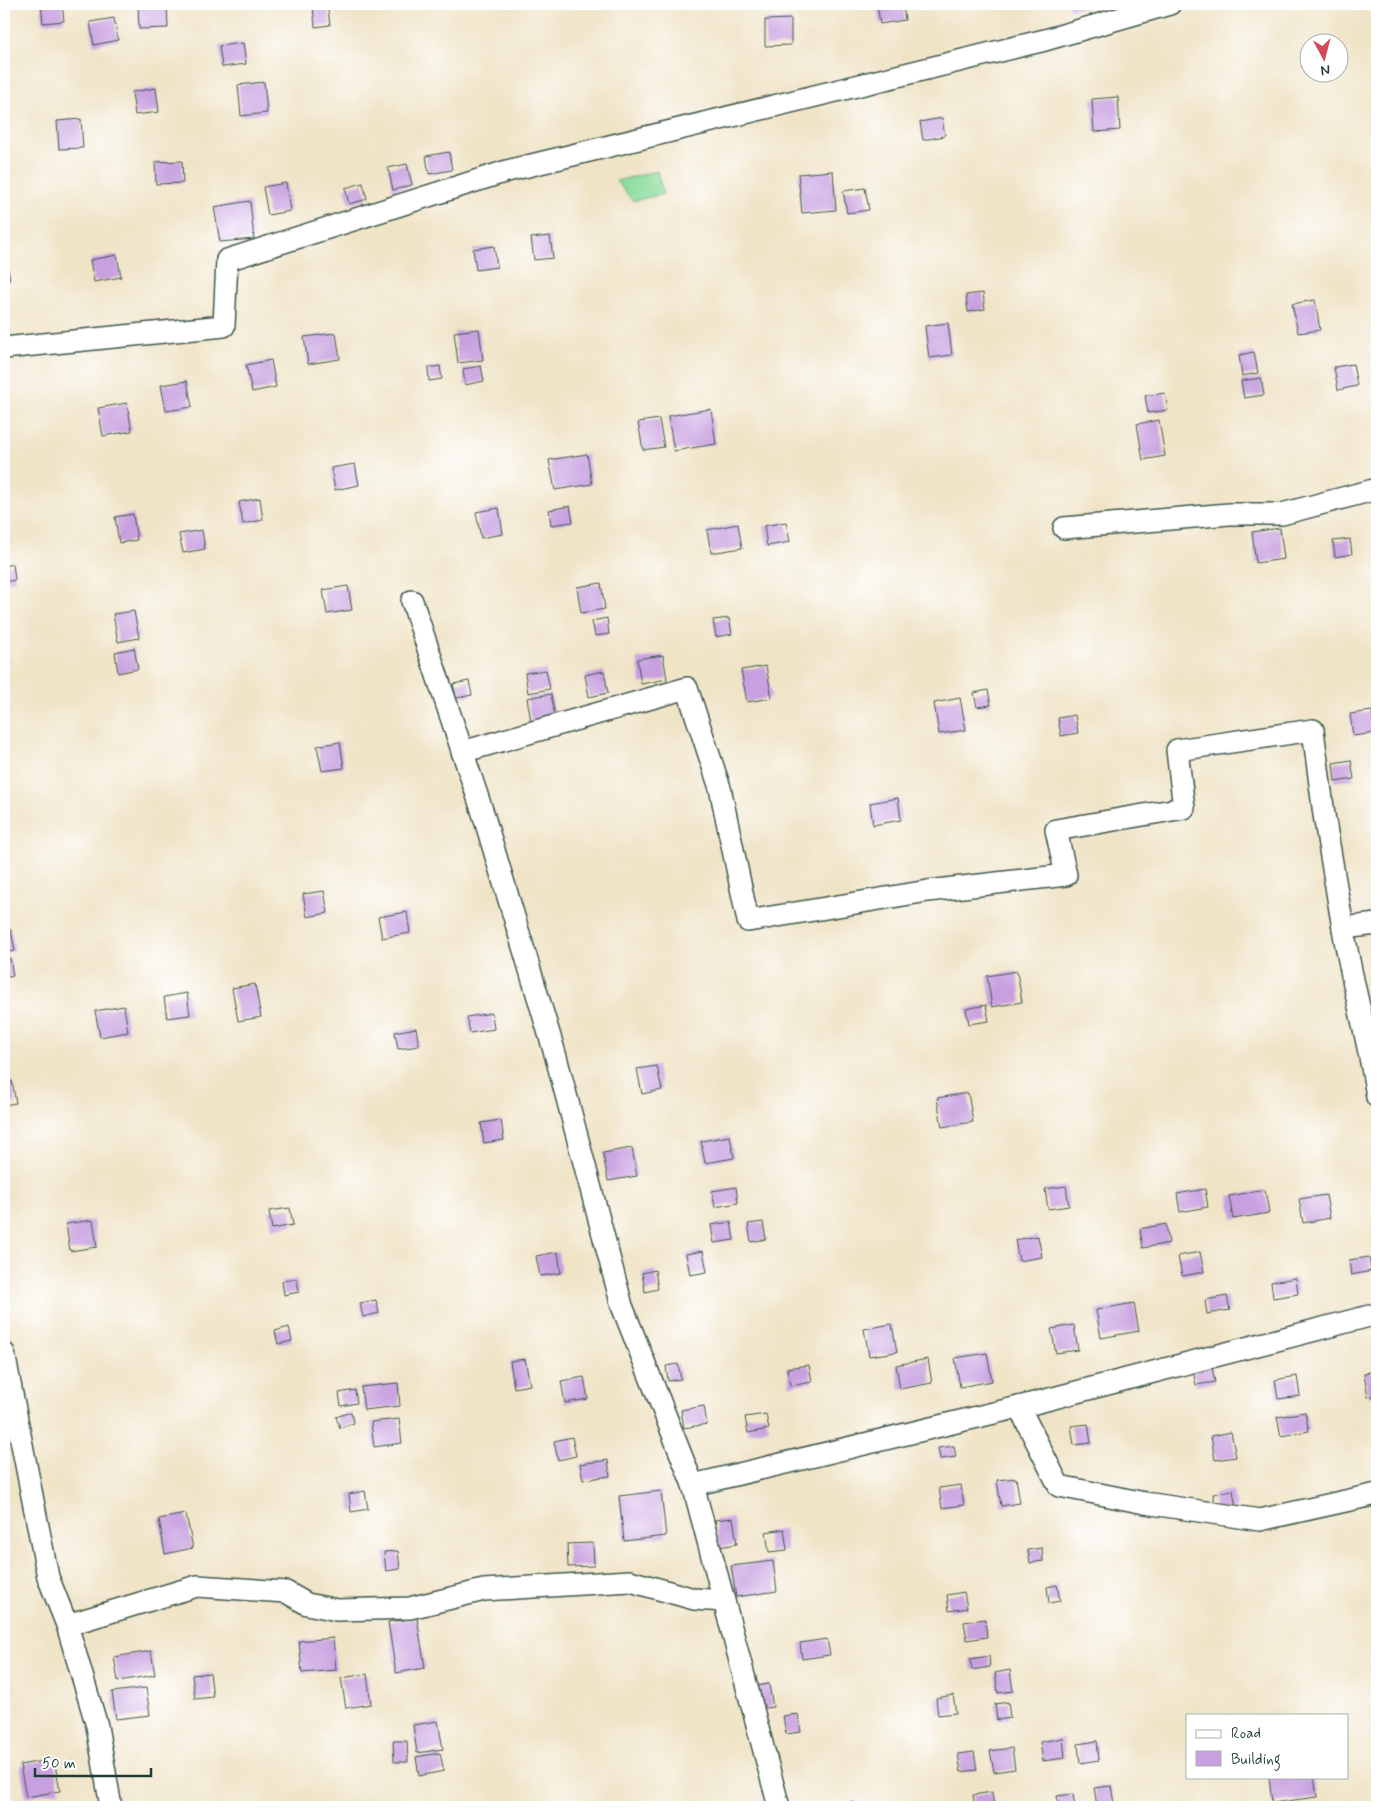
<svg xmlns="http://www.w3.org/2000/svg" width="1381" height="1811" font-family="Mynerve,sans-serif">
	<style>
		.green { fill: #89dc9c; stroke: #548c68 }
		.building { fill: #c8a0e0 }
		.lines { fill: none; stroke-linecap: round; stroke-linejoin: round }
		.minor-casing { stroke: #3e564a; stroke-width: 24 }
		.minor { stroke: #fff; stroke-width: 21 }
	</style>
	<rect width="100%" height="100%" fill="#fff"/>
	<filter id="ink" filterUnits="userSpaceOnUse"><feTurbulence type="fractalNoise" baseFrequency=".02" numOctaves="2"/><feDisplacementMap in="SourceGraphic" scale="10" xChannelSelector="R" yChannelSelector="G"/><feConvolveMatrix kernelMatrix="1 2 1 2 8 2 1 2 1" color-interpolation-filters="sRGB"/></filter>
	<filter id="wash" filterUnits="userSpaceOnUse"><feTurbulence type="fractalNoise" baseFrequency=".0096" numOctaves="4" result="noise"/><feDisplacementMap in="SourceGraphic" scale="20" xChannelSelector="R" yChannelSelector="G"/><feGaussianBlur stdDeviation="1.12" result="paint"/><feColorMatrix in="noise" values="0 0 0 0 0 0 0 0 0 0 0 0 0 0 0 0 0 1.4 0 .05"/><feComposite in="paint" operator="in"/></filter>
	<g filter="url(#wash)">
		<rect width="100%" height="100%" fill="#f0e4c7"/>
		<polygon class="green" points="657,171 663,194 633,201 616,181"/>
		<g id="blocks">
			<g class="building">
				<polygon points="41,4 62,4 64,21 43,23"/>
				<polygon points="138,4 167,4 168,28 139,29"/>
				<polygon points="327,4 330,25 315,27 313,6"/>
				<polygon points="877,4 903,4 905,20 880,24"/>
				<polygon points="1068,4 1087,4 1088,7 1069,9"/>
				<polygon points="114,18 118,40 94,45 90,22"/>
				<polygon points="791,19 791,45 765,46 765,20"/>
				<polygon points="243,43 246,64 222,67 219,46"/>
				<polygon points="264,82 267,113 241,116 238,85"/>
				<polygon points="156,88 159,112 135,115 132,92"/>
				<polygon points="1118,97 1120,130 1094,132 1092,99"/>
				<polygon points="942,118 945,136 923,140 920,122"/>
				<polygon points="81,119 83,148 59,149 57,121"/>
				<polygon points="449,152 452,170 429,174 426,156"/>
				<polygon points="182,161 183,183 156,184 155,162"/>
				<polygon points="407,164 412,185 393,190 388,168"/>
				<polygon points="833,171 836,210 802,213 798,174"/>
				<polygon points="286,183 290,211 268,215 263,187"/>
				<polygon points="363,183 367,199 349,204 345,188"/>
				<polygon points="865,188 869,210 847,213 843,191"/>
				<polygon points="250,201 254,239 220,242 214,207"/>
				<polygon points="550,236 553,258 534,260 531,238"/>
				<polygon points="494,246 497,267 476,270 473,249"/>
				<polygon points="117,255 121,277 94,282 90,260"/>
				<polygon points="4,263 7,263 10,280 4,281"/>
				<polygon points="983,293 985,309 968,312 966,295"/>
				<polygon points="1315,300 1320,330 1298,333 1292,304"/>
				<polygon points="948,323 952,355 929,358 925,326"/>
				<polygon points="479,329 483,360 458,363 454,332"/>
				<polygon points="336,333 340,359 308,364 304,337"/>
				<polygon points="1254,352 1258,373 1242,376 1239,355"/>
				<polygon points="271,360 276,387 252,392 246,365"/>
				<polygon points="1353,364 1357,386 1338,390 1334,367"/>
				<polygon points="440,366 442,379 429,381 428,368"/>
				<polygon points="481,366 484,381 465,385 463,369"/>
				<polygon points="1261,378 1264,395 1244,398 1241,381"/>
				<polygon points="187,381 192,407 166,411 161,385"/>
				<polygon points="1165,393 1168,410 1148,413 1145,396"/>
				<polygon points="127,403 132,431 103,436 98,408"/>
				<polygon points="711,409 716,444 674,451 668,416"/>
				<polygon points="659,419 664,447 643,450 638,422"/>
				<polygon points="1159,420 1165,456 1143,460 1137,424"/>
				<polygon points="587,454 592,484 555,490 549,460"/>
				<polygon points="355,464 359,485 335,490 331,468"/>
				<polygon points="260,498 263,520 243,524 239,502"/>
				<polygon points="570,506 573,522 551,525 549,510"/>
				<polygon points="499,508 503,534 481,538 476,512"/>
				<polygon points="133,514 137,540 119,543 115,517"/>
				<polygon points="786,522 790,542 767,546 764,526"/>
				<polygon points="738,524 742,548 711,553 707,530"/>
				<polygon points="1280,528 1284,559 1256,563 1252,532"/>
				<polygon points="202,530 205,549 183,553 179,534"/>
				<polygon points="1350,539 1352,554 1335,557 1333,541"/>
				<polygon points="13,564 15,580 4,582 4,566"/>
				<polygon points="601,583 605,609 581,613 577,587"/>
				<polygon points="348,586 352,610 327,614 323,590"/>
				<polygon points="134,611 139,638 118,642 113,614"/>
				<polygon points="607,618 609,634 595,636 592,621"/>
				<polygon points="729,618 732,634 716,637 713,620"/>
				<polygon points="134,648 138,669 118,673 115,652"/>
				<polygon points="663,655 667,679 641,684 637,659"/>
				<polygon points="766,666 772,698 747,702 741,670"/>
				<polygon points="546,670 550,689 528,693 525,673"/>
				<polygon points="604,671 608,693 589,697 585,675"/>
				<polygon points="469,681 472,695 456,698 453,684"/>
				<polygon points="988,690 991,705 977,707 974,693"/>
				<polygon points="551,694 555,717 531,721 527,698"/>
				<polygon points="960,698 966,730 939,734 934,703"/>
				<polygon points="1372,711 1375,733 1353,736 1350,714"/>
				<polygon points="1075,715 1078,733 1061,736 1058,718"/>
				<polygon points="340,742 344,768 322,771 317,746"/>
				<polygon points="1351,760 1354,779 1335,782 1333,763"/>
				<polygon points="898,798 901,820 873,825 870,803"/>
				<polygon points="324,891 328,913 307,917 303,894"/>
				<polygon points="407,912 410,933 382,938 378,917"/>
				<polygon points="11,930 15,951 4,953 4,931"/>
				<polygon points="10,958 13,976 4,978 4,959"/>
				<polygon points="1017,971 1022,1002 992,1007 987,976"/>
				<polygon points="255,984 261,1017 238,1021 232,988"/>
				<polygon points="187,993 190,1015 167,1018 164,997"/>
				<polygon points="986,1005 989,1021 969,1024 966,1009"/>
				<polygon points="124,1006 128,1032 100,1037 95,1011"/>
				<polygon points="492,1013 494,1029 470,1033 467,1017"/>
				<polygon points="416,1028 419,1046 398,1049 395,1032"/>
				<polygon points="657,1066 662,1090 642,1094 637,1069"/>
				<polygon points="12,1081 16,1103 4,1105 4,1082"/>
				<polygon points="968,1093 973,1122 942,1127 937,1098"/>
				<polygon points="501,1120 504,1140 484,1143 481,1123"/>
				<polygon points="730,1136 734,1158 705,1163 701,1141"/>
				<polygon points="632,1148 637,1176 608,1181 603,1153"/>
				<polygon points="1066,1186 1069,1206 1048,1209 1045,1189"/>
				<polygon points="736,1187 738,1203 715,1207 712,1191"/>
				<polygon points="1205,1189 1208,1207 1180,1212 1177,1194"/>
				<polygon points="1265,1190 1269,1213 1233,1219 1229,1196"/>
				<polygon points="1326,1195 1330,1218 1303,1223 1299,1199"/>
				<polygon points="290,1208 293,1225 272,1229 269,1211"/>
				<polygon points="93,1220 97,1247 70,1251 66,1224"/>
				<polygon points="731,1222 734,1240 714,1243 711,1225"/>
				<polygon points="763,1222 766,1239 751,1242 748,1224"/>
				<polygon points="1166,1224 1169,1243 1143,1248 1140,1229"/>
				<polygon points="1038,1236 1042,1257 1019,1261 1015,1240"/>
				<polygon points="703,1251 707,1272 690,1275 686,1254"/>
				<polygon points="558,1252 561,1273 540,1276 536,1256"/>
				<polygon points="1200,1252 1204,1272 1182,1276 1178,1256"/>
				<polygon points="1369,1257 1371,1271 1351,1275 1349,1260"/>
				<polygon points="655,1270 658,1289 645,1292 642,1273"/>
				<polygon points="1296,1278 1298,1294 1273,1298 1271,1282"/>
				<polygon points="297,1279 299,1292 284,1295 282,1281"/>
				<polygon points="1227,1296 1230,1310 1207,1314 1205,1300"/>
				<polygon points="376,1300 379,1313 363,1317 360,1303"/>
				<polygon points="1134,1303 1139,1331 1101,1338 1096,1310"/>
				<polygon points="892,1324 897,1352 869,1356 864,1329"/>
				<polygon points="1074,1325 1078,1350 1056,1353 1051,1329"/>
				<polygon points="289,1327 292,1341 278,1344 275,1331"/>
				<polygon points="987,1353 992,1381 960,1387 955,1358"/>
				<polygon points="525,1359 530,1385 514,1388 510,1361"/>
				<polygon points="928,1359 932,1383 900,1389 896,1365"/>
				<polygon points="678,1364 681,1379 668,1381 666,1366"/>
				<polygon points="809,1365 812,1382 790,1386 787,1368"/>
				<polygon points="1212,1367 1215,1382 1196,1385 1193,1370"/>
				<polygon points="1377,1371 1377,1395 1368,1397 1364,1373"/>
				<polygon points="1297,1376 1300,1396 1278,1399 1275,1380"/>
				<polygon points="584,1377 588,1399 565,1403 561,1381"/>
				<polygon points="398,1383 400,1406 364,1410 361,1387"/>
				<polygon points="355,1390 357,1403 341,1406 339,1393"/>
				<polygon points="704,1406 707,1424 684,1428 681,1410"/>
				<polygon points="351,1412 354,1423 340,1428 336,1417"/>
				<polygon points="1305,1412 1309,1431 1281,1436 1277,1417"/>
				<polygon points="766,1414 769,1429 748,1433 745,1417"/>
				<polygon points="399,1419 402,1443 374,1447 371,1422"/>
				<polygon points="1088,1424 1091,1443 1074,1445 1071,1426"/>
				<polygon points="1231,1432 1236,1457 1215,1460 1211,1436"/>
				<polygon points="572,1437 576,1456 558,1460 554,1441"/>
				<polygon points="954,1446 956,1457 940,1459 938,1448"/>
				<polygon points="608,1460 610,1476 583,1480 580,1464"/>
				<polygon points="1016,1478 1020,1503 1001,1506 997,1480"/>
				<polygon points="961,1485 964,1505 942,1508 939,1488"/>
				<polygon points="1233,1490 1236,1508 1216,1511 1213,1494"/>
				<polygon points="365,1491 368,1509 351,1512 349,1494"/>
				<polygon points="661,1491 666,1536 624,1541 619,1496"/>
				<polygon points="186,1514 193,1548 165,1554 159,1519"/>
				<polygon points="733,1518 737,1544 719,1547 715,1520"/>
				<polygon points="784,1529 787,1550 769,1552 766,1532"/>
				<polygon points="593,1543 594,1566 568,1567 567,1544"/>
				<polygon points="1042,1548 1043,1561 1030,1563 1028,1550"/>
				<polygon points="398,1551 400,1569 386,1571 384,1552"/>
				<polygon points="773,1561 777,1591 736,1597 731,1566"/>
				<polygon points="1057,1585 1060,1601 1049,1603 1047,1587"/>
				<polygon points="964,1592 967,1608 949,1611 947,1595"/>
				<polygon points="417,1618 425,1668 396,1673 388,1622"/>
				<polygon points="985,1619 987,1637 967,1640 964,1622"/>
				<polygon points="333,1638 336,1670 302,1673 299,1641"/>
				<polygon points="827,1639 830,1655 802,1659 800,1643"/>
				<polygon points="151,1651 155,1675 118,1681 114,1657"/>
				<polygon points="989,1656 990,1667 972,1670 970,1659"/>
				<polygon points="1010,1670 1013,1691 998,1693 995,1673"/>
				<polygon points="210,1673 213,1697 195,1699 192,1675"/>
				<polygon points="367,1674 371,1704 346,1708 341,1678"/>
				<polygon points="769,1684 773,1707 759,1709 756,1686"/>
				<polygon points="146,1688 150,1715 116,1719 112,1692"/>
				<polygon points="953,1695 956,1713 938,1715 936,1698"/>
				<polygon points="1008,1702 1010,1718 997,1720 995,1704"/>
				<polygon points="798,1714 801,1732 786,1734 783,1716"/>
				<polygon points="438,1721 443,1749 417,1753 413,1725"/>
				<polygon points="1063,1738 1065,1758 1043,1761 1040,1742"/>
				<polygon points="393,1741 407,1741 408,1762 394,1762"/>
				<polygon points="1097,1741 1099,1760 1080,1763 1078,1744"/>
				<polygon points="1012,1748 1015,1769 994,1772 990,1751"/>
				<polygon points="974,1752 977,1770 961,1772 958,1754"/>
				<polygon points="440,1753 444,1771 419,1776 416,1757"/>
				<polygon points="54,1759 60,1791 26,1797 20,1765"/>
				<polygon points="1269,1777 1314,1777 1317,1797 1272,1803"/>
				<polygon points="1111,1786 1114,1803 1097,1806 1094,1788"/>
				<polygon points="992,1792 994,1807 975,1807 973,1795"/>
				<polygon points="1073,1794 1075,1807 1059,1807 1057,1796"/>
				<polygon points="854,1802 855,1807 840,1807 840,1804"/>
			</g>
		</g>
	</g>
	<g filter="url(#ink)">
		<use href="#blocks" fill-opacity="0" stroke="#3e564a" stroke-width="1"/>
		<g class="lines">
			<defs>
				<g id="minor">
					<polyline points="4,348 224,326 227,260 507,171 1045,40 1170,4"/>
					<polyline points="1064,528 1229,514 1282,514 1377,489"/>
					<polyline points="412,601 482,810 556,1057 622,1306 693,1485"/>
					<polyline points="462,752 687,688 720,788 748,921 928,891 1066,875 1056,830 1184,808 1177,750 1313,730 1324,815 1343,928"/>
					<path d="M1377,924L1343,928C1352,985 1369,1040 1377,1097"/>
					<polyline points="4,1353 48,1577 67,1625 97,1726 111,1807"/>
					<polyline points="1019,1407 1059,1486 1145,1503 1260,1520 1377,1494"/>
					<polyline points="67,1625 197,1586 286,1592 307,1604 337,1610 410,1608 484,1590 630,1581 694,1599 724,1601"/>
					<polyline points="779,1807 693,1485 1019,1407 1377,1314"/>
				</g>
			</defs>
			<use href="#minor" class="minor-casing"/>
			<use href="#minor" class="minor"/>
		</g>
	</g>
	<rect width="1381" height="1811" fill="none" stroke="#fff" stroke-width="20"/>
	<rect x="1186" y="1714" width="162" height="65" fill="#ffffff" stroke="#a5b1ae"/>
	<rect x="1196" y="1730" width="25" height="8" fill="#ffffff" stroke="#a5b1ae"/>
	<text x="1231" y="1738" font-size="15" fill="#1f3d34">Road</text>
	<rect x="1196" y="1751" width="25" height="15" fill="#c8a0e0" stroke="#a5b1ae"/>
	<text x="1231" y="1764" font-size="15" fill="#1f3d34">Building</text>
	<g transform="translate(1324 58) rotate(173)"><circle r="24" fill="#ffffff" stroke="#a5b1ae"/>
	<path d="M0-4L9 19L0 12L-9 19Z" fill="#d1495b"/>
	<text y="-8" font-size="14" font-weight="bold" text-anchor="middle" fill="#1f3d34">N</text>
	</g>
	<path d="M35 1768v8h116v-8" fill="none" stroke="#1f3d34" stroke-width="2.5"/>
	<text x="42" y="1768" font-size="15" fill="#1f3d34" stroke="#ffffff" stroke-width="4" paint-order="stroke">50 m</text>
</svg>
